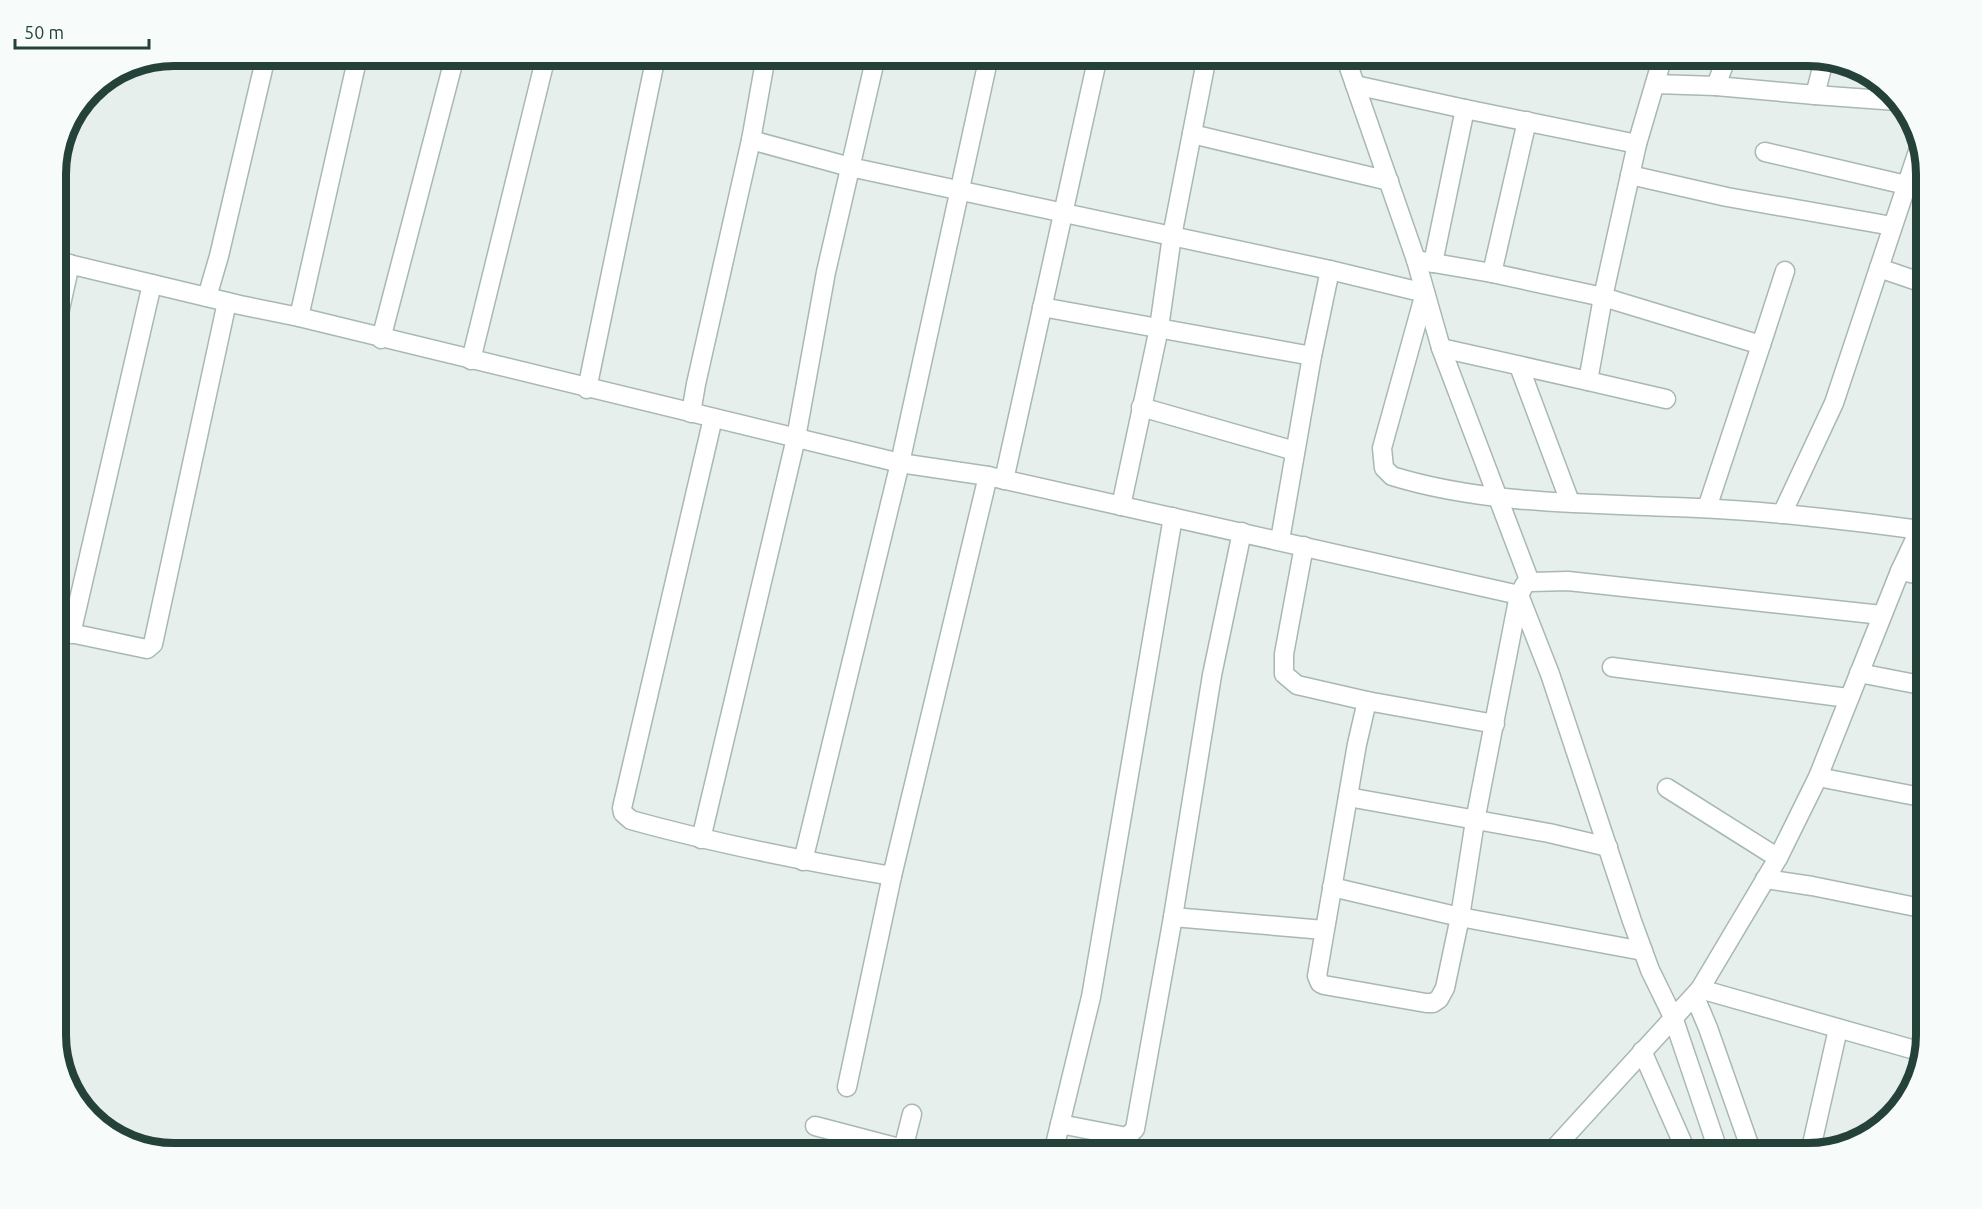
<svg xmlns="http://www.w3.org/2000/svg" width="1982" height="1209" font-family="Ubuntu,sans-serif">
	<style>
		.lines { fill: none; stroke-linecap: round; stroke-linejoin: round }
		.minor-casing { stroke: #a8b8b2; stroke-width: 21 }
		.minor { stroke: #fff; stroke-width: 18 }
		.rim { fill: none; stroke: #24423a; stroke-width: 8 }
	</style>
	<rect width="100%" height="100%" fill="#e6efeb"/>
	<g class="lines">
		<defs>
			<g id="minor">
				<polyline points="1345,56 1416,260 1441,348 1530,582"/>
				<polyline points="1727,56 1716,86 1815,95 1824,60"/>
				<polyline points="1655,84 1716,86"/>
				<polyline points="1355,85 1465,109 1637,144 1603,297 1588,381 1441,348"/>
				<polyline points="1815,95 1897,101"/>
				<polyline points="1192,134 1389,181"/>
				<path d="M751,140L850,167L1330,270L1425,293L1382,448L1384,468L1392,476C1489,506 1598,503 1698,508C1773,511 1846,520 1920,530L1926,529"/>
				<polyline points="1637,144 1663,56"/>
				<polyline points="1765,152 1906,185"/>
				<polyline points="1630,175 1727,197 1892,226"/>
				<polyline points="1416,260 1492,273 1603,297 1761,345 1707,508"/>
				<polyline points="56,261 240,305 299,317 900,463 988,476 1519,595"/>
				<polyline points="1433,263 1465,109"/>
				<polyline points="1879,268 1926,284"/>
				<polyline points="1492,273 1527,121"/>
				<polyline points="207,297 219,256 266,56"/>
				<polyline points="1042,307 1312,356"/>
				<polyline points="299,317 358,56"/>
				<polyline points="56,327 70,264"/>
				<polyline points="381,339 455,56"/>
				<polyline points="1761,345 1785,271"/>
				<polyline points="471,360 546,56"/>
				<polyline points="1519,366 1570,502"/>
				<polyline points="1588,381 1666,399"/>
				<polyline points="587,389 656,56"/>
				<polyline points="1141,407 1295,451"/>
				<polyline points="691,413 696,384 751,140 766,56"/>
				<path d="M713,418L622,808L623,813L631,820C717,844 804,861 892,876L988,476"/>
				<polyline points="1004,480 1098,56"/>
				<polyline points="1121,506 1159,328 1172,236 1207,56"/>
				<polyline points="1782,514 1834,403 1920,145"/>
				<polyline points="1280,540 1312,356 1330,270"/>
				<polyline points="1304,546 1284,654 1284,674 1297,685 1367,701 1357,744 1317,976 1320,983 1324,985 1426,1003 1433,1003 1439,999 1445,988 1460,917 1475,821 1519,595 1525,584 1530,582 1568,581 1882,615"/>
				<polyline points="1900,571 1926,576"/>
				<polyline points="1519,595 1550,674 1632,921 1650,970 1673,1017 1719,1153"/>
				<polyline points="56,630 147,649 153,644 227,302"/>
				<polyline points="71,634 152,284"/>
				<polyline points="1612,667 1848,698"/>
				<polyline points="1859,673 1926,686"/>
				<polyline points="1367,701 1495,724"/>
				<polyline points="1818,777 1926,798"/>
				<polyline points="1667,788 1778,858"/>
				<polyline points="1348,797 1549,833 1608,847"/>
				<polyline points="701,839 796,438 826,272 876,56"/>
				<polyline points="803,861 900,463 989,56"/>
				<polyline points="1765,879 1812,886 1926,909"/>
				<polyline points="1332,887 1460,917 1643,951"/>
				<polyline points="1173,917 1324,930"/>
				<polyline points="1700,989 1922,1052"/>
				<polyline points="1695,997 1708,1028 1752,1153"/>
				<polyline points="1642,1051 1687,1153"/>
				<polyline points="847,1087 892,876"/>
				<polyline points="1060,1124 1127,1137 1135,1129 1173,917 1212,675 1242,532"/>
				<polyline points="815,1126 918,1153"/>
				<polyline points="902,1153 912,1114"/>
				<polyline points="1053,1153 1091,997 1173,517"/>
				<polyline points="1550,1153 1700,989 1778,858 1818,777 1900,571 1926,516"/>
				<polyline points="1810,1153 1838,1029"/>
			</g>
		</defs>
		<use href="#minor" class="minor-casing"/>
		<use href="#minor" class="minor"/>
	</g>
	<path d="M0 0H1982V1209H0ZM174 66H1808A108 108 0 0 1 1916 174V1035A108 108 0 0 1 1808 1143H174A108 108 0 0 1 66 1035V174A108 108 0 0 1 174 66Z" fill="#f7fbf9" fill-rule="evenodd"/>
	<path class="rim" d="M174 66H1808A108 108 0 0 1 1916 174V1035A108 108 0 0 1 1808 1143H174A108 108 0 0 1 66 1035V174A108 108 0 0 1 174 66Z"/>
	<path d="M15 39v9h134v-9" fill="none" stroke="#24423a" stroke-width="3"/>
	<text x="24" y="39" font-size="18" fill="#24423a" stroke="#f7fbf9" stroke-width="4.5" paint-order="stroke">50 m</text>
</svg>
